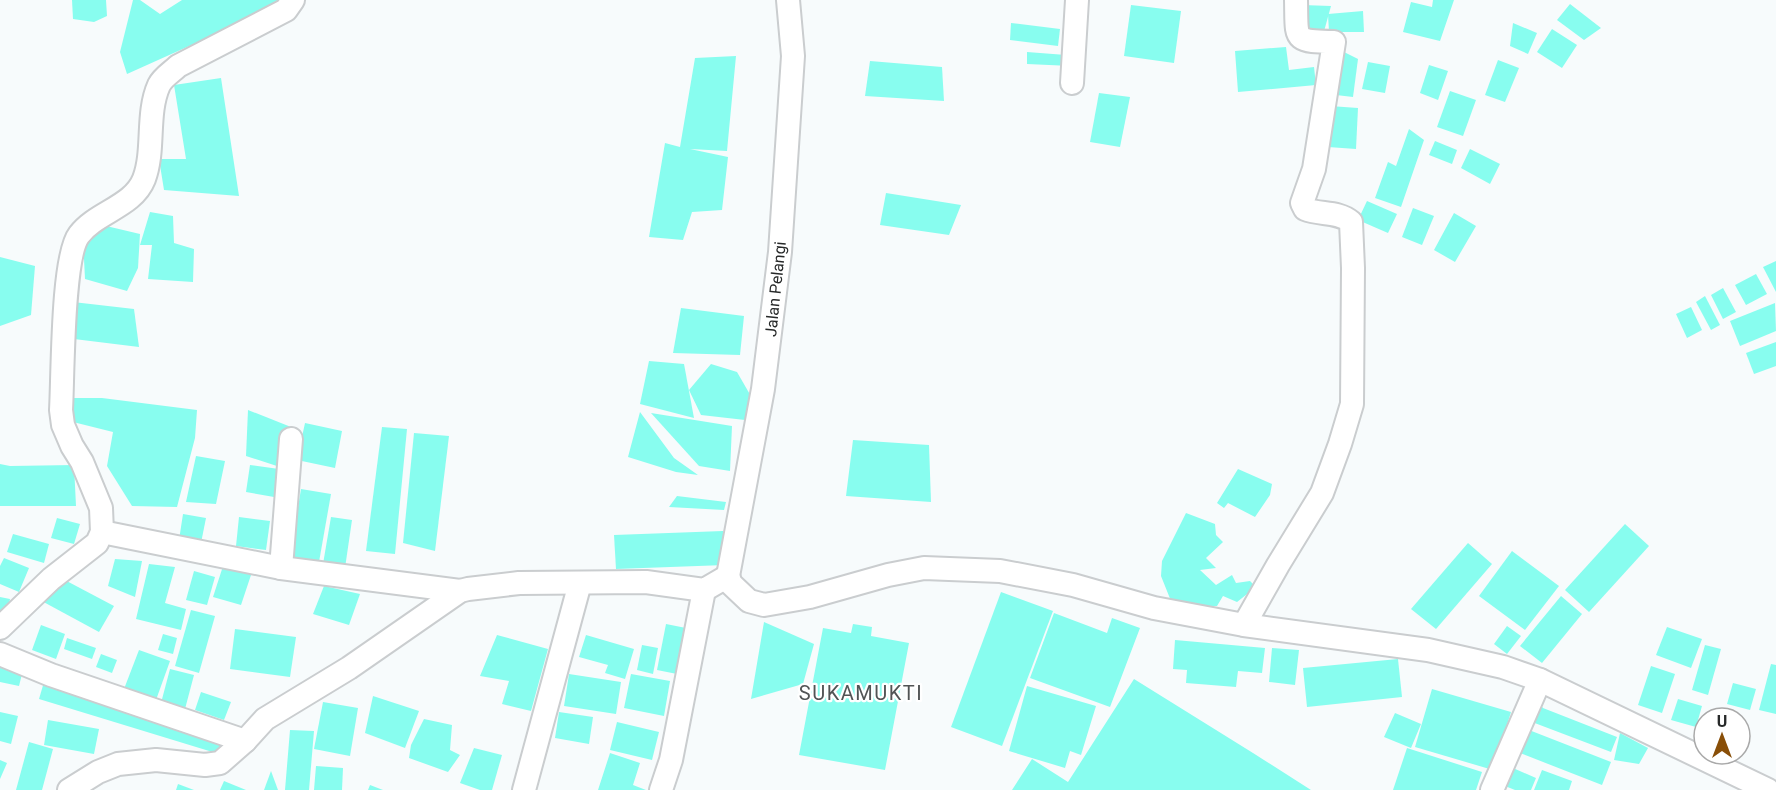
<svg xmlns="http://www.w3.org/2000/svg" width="1776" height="790" font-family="Roboto,sans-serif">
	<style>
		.building { fill: #88fdef }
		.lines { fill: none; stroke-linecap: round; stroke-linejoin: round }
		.minor-casing { stroke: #cacdcf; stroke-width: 26 }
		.minor { stroke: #fff; stroke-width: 22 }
		.labels { text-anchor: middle; stroke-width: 4.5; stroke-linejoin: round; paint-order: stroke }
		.street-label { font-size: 16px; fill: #272929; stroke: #fff }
		.quarter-label { font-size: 20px; letter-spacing: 1.5px; fill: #515455; stroke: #fff }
	</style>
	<rect width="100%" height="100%" fill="#f7fbfc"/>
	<g class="building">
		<polygon points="72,0 106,0 107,16 94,22 73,19"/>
		<polygon points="133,0 140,0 160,14 182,0 284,0 285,3 127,74 120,52"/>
		<polygon points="1433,0 1454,0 1440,41 1403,32 1411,2 1432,7"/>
		<polygon points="1570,4 1601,28 1584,40 1557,20"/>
		<polygon points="1131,5 1181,11 1174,63 1124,56"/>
		<polygon points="1302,5 1331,6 1323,35 1301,34"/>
		<polygon points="1363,11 1364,32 1329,32 1328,14"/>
		<polygon points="1011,23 1060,29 1058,46 1010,40"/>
		<polygon points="1513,23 1537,33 1528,54 1510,46"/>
		<polygon points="1552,29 1577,45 1562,68 1537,52"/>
		<polygon points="1286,47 1289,70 1314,67 1316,85 1238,92 1235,51"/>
		<polygon points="1342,51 1358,59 1353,97 1336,95"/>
		<polygon points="1027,52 1066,55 1071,66 1027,64"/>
		<polygon points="736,56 727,151 690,149 728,157 722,210 692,212 683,240 649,237 665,143 680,147 695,58"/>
		<polygon points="1498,60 1519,68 1505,102 1485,95"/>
		<polygon points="870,61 942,67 944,101 865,96"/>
		<polygon points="1368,62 1390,66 1385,93 1362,89"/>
		<polygon points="1429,65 1448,71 1438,100 1420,93"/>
		<polygon points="221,78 239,196 164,190 159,159 186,159 174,85"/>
		<polygon points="1450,91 1476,100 1463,136 1437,127"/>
		<polygon points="1099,93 1130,97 1120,147 1090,142"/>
		<polygon points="1330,106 1358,108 1356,149 1328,147"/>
		<polygon points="1409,129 1424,140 1401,207 1375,198 1388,162 1396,166"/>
		<polygon points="1435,141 1457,150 1452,164 1429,155"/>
		<polygon points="1470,149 1500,164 1490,184 1461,168"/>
		<polygon points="886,193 961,205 949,235 880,225"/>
		<polygon points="1367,201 1397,214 1388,233 1358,220"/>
		<polygon points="1413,208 1434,216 1422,245 1402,237"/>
		<polygon points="150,212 173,216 174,243 194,249 193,282 148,279 152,245 140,245"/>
		<polygon points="1454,213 1476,226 1455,262 1434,250"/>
		<polygon points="102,225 140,234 138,268 127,291 85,279 83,239"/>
		<polygon points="0,257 35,266 31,315 0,326"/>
		<polygon points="1776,261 1776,292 1763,267"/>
		<polygon points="1756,274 1767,294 1746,305 1735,285"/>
		<polygon points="1723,288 1736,312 1723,319 1711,295"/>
		<polygon points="1705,296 1720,325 1711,330 1696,302"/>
		<polygon points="73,302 134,309 139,347 74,339"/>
		<polygon points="1775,303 1776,331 1740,346 1730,321"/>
		<polygon points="1691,307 1702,330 1687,338 1676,314"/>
		<polygon points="681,308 744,316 740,355 673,353"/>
		<polygon points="1776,342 1776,366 1754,374 1746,353"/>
		<polygon points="649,361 684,364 694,418 640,404"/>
		<polygon points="711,364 737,372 752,398 745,420 701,415 689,390"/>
		<polygon points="71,398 102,398 197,410 195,438 177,507 132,506 107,466 113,432 73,422"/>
		<polygon points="248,410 291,427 283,468 246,456"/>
		<polygon points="640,412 674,458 698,475 676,472 628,457"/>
		<polygon points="651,413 732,426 730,471 699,466"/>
		<polygon points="305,423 342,431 335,468 297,460"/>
		<polygon points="382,427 407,429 395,554 366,551"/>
		<polygon points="414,433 449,436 435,551 403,543"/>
		<polygon points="853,440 929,445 931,502 846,496"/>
		<polygon points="196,456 225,461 216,504 186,502"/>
		<polygon points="0,464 10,466 74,465 76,506 0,506"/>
		<polygon points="250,465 279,469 274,497 246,492"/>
		<polygon points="1238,469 1272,484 1270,495 1255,517 1228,503 1224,508 1217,503"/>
		<polygon points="301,489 331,494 319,562 290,557"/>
		<polygon points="677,496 726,502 724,510 669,507"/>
		<polygon points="1186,513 1215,524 1216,535 1223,542 1206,558 1216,568 1200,570 1216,585 1232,575 1236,583 1250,581 1256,587 1237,602 1223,596 1217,606 1173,606 1161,576 1162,561"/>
		<polygon points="183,514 206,518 201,543 179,540"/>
		<polygon points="239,517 270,521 266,550 236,546"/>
		<polygon points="331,517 352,520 345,568 323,564"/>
		<polygon points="57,518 80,524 74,544 51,538"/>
		<polygon points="1625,524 1649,546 1589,612 1565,590"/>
		<polygon points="723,531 725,565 616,569 614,535"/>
		<polygon points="13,534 49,544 44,563 7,552"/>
		<polygon points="1468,543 1492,564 1436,629 1411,609"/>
		<polygon points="1512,551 1559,586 1525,630 1479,596"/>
		<polygon points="4,558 29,568 19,592 0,584 0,566"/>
		<polygon points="115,559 142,561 135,597 108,586"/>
		<polygon points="224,563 252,572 241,605 213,597"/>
		<polygon points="149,564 175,567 165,603 186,609 181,630 136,619"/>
		<polygon points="194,571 215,577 207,605 186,600"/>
		<polygon points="61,578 114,606 99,632 38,599"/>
		<polygon points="324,586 360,594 349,625 313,614"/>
		<polygon points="1001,592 1053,611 1002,746 951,727"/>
		<polygon points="1561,596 1582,614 1542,663 1520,646"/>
		<polygon points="0,597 10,599 6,622 0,621"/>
		<polygon points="191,610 215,616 199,673 175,666"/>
		<polygon points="1054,613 1107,633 1112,618 1140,628 1110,707 1030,678"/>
		<polygon points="764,622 814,644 803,684 751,699"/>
		<polygon points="666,624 691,629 682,675 657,670"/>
		<polygon points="853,624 872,627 871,636 909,643 885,770 799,755 823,628 851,633"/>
		<polygon points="41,625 65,634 56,659 32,650"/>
		<polygon points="1507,626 1521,636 1507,654 1494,644"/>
		<polygon points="1667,627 1702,639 1691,668 1656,655"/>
		<polygon points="235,629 296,637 290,677 230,669"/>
		<polygon points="163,634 177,638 173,654 158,650"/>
		<polygon points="497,635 548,649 531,711 502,704 509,681 480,676"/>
		<polygon points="586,635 634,649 625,679 605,673 608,665 579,657"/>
		<polygon points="67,638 96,648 92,659 64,649"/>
		<polygon points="1175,640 1265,648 1262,673 1238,671 1236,687 1186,683 1187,670 1173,669"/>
		<polygon points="642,645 658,648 653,674 637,670"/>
		<polygon points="1705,645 1721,649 1708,695 1692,690"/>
		<polygon points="1272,648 1299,650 1295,685 1269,682"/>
		<polygon points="139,650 170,661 156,700 124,689"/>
		<polygon points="101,654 117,660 112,673 96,667"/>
		<polygon points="1398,659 1402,697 1307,707 1303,668"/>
		<polygon points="1771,664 1776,665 1776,714 1759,710"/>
		<polygon points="0,665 23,670 19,686 0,682"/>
		<polygon points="1651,666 1675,674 1662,713 1638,705"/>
		<polygon points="170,669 194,675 185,709 161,703"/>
		<polygon points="569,674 621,682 616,714 564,706"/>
		<polygon points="631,674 670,681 664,716 624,708"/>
		<polygon points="1134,679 1253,753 1311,790 1012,790 1032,759 1068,782"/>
		<polygon points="44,682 231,739 219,754 39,699"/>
		<polygon points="1733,683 1756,689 1750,710 1727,704"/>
		<polygon points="1027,686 1096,706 1081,755 1070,751 1065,768 1009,751"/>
		<polygon points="1432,689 1511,712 1493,770 1415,747"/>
		<polygon points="201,692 231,702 224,720 195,710"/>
		<polygon points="373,696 419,711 405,748 365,733"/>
		<polygon points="1678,699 1702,706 1696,727 1671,720"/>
		<polygon points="323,702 358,708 350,756 314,749"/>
		<polygon points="1539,703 1543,708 1617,737 1611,752 1532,722"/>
		<polygon points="0,712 18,716 11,744 0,741"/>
		<polygon points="559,712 593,717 589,744 555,738"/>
		<polygon points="1395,713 1421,724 1411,748 1384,737"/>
		<polygon points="424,719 452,725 450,750 460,755 448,772 409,758 411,745"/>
		<polygon points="48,720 99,729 94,754 44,745"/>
		<polygon points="617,722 659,732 652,760 610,750"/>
		<polygon points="290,730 314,731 309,790 285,790"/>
		<polygon points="1529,730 1611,762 1602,785 1520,753"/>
		<polygon points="1620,733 1648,748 1639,764 1614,760"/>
		<polygon points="29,742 53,749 42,790 16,790"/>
		<polygon points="474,748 502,755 492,790 480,790 460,783"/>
		<polygon points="1407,748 1482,772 1476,790 1393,790"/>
		<polygon points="610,753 640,763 633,785 646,790 598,790"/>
		<polygon points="0,760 7,763 0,779"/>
		<polygon points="316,766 343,768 342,790 314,790"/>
		<polygon points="1513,768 1536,778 1531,790 1515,790 1505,786"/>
		<polygon points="1542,770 1572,781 1569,790 1534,790"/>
		<polygon points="271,771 278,790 264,790"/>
		<polygon points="224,781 246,790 220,790"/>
		<polygon points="178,784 194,790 176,790"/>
		<polygon points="370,785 383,790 368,790"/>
	</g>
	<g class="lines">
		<defs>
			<g id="minor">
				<polyline points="1072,83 1077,0"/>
				<polyline points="102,532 281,568 460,591"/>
				<polyline points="281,568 291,439"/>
				<polyline points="728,576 763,389 780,252 793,56 788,0"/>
				<path d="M1244,625L1278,565L1322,493L1340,444L1352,404L1353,268L1351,222C1338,211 1320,215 1305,209L1302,203L1314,169L1334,42C1292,41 1297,41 1296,0"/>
				<path d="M0,628L51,579L97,543L102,532L101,508L82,462L72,446L63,425L61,410C63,377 62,257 79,235C96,212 133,207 144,179C155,150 146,114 159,85C163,77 172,72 178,66L286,10L293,0"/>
				<polyline points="0,654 51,675 245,741"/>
				<polyline points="69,790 98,772 118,764 156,760 205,765 220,763 245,741 265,719 349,668 460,591 468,589 519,583 646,582 704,590 728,576 731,584 749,601 764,605 810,597 888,575 924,568 1000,571 1073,585 1154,608 1244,625 1428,650 1503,667 1540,680 1768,790"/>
				<polyline points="524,790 580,583"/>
				<polyline points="661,790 671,760 704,590"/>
				<polyline points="1492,790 1540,680"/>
			</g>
		</defs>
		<use href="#minor" class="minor-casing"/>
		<use href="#minor" class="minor"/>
	</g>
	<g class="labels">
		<g class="street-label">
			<text transform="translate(775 289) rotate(-84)" y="6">Jalan Pelangi</text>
		</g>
		<g class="quarter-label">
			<text x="861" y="700">SUKAMUKTI</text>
		</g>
	</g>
	<g transform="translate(1722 736)"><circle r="28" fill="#ffffff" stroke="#a9a9a9" stroke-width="1.5"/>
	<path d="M0-4.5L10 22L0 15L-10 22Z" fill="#894f08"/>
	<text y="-9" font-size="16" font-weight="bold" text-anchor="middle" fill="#272929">U</text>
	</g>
</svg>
